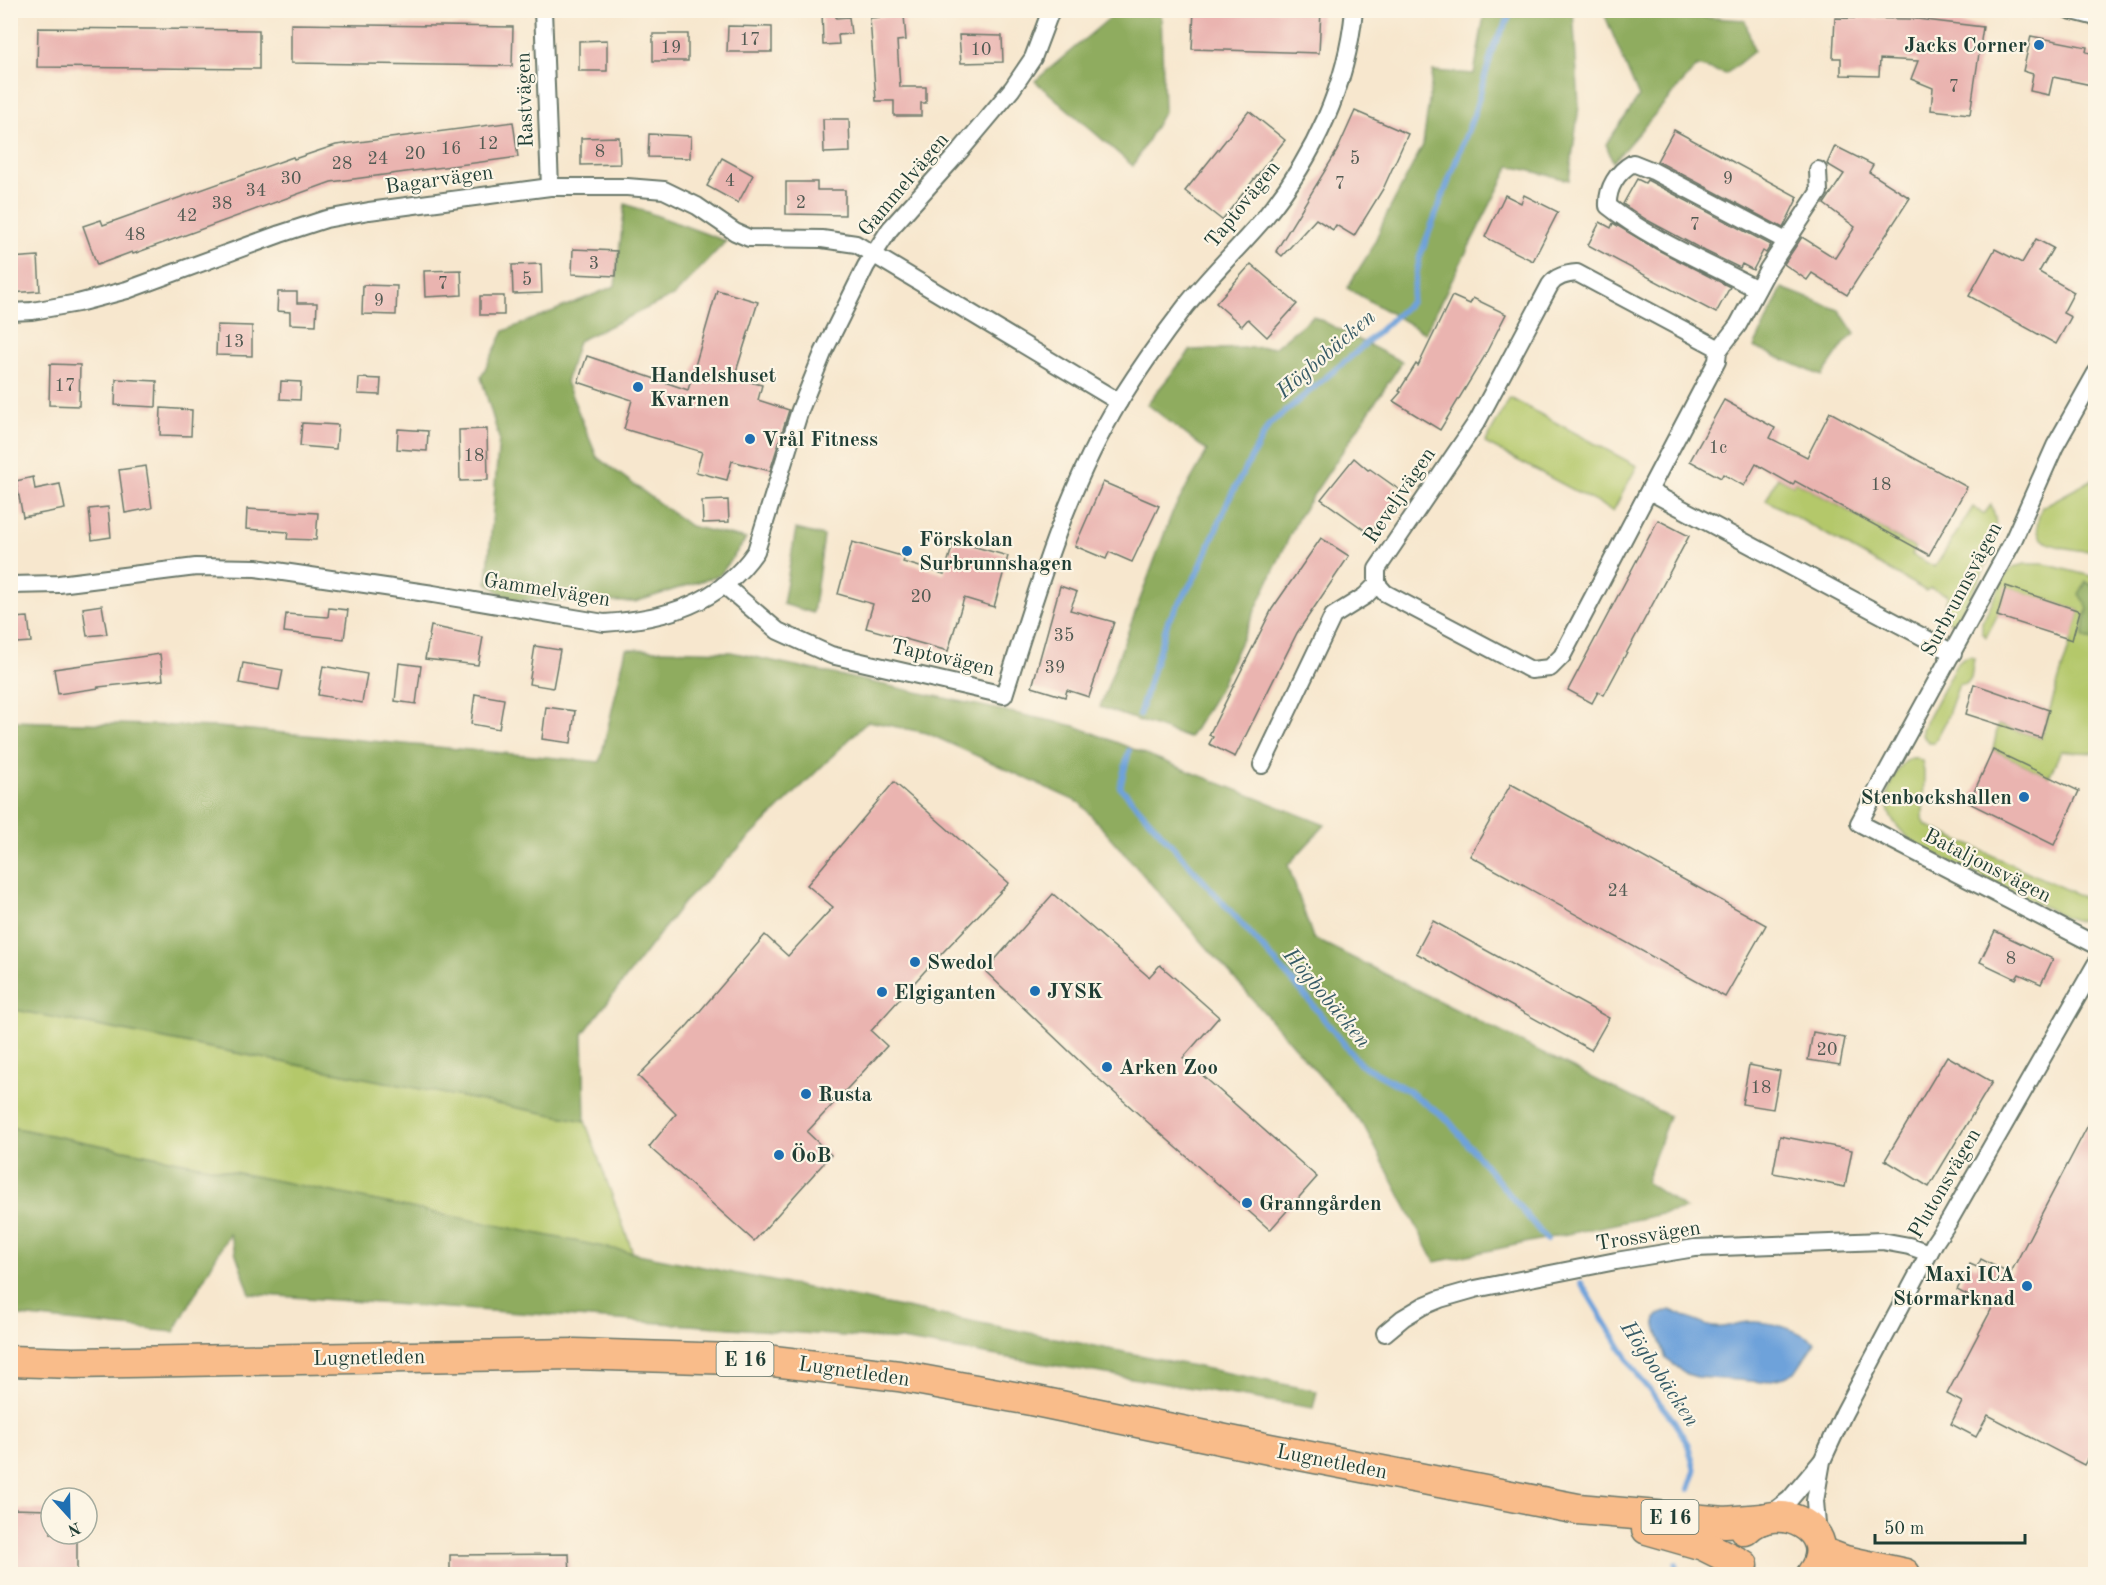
<svg xmlns="http://www.w3.org/2000/svg" width="2106" height="1585" font-family="'Old Standard TT',serif">
	<style>
		.green { fill: #b4c86b; stroke: #6a8250; stroke-width: 1.5 }
		.forest { fill: #8fac5f; stroke: #57744a; stroke-width: 1.5 }
		.water { fill: #6ea2da; stroke: #467087; stroke-width: 1.5 }
		.lines { fill: none; stroke-linecap: round; stroke-linejoin: round }
		.stream { stroke: #6ea2da; stroke-width: 6 }
		.building { fill: #eab4b0 }
		.street-casing { stroke: #6b786a; stroke-width: 20 }
		.highway-casing { stroke: #6b786a; stroke-width: 33 }
		.street { stroke: #fff; stroke-width: 16 }
		.highway { stroke: #f9bc8a; stroke-width: 30 }
		.poi-dot { fill: #1f6fb2; stroke: #fcf5e5; stroke-width: 2 }
		.labels { text-anchor: middle; stroke-width: 4.5; stroke-linejoin: round; paint-order: stroke }
		.number-label { font-size: 18px; fill: #525b53 }
		.shield { fill: #fcf5e5; stroke: #617469; stroke-width: 1.5 }
		.shield-label { font-size: 20px; font-weight: bold; fill: #1f3d34 }
		.poi-label { font-size: 21px; font-weight: bold; fill: #1f3d34; stroke: #fcf5e5; text-anchor: start }
		.street-label { font-size: 21px; fill: #1f3d34; stroke: #fcf5e5 }
		.water-label { font-size: 22px; font-style: italic; fill: #375b66; stroke: #fcf5e5 }
	</style>
	<rect width="100%" height="100%" fill="#fcf5e5"/>
	<filter id="ink" filterUnits="userSpaceOnUse"><feTurbulence type="fractalNoise" baseFrequency=".0167" numOctaves="2"/><feDisplacementMap in="SourceGraphic" scale="12" xChannelSelector="R" yChannelSelector="G"/><feConvolveMatrix kernelMatrix="1 2 1 2 8 2 1 2 1" color-interpolation-filters="sRGB"/></filter>
	<filter id="wash" filterUnits="userSpaceOnUse"><feTurbulence type="fractalNoise" baseFrequency=".008" numOctaves="4" result="noise"/><feDisplacementMap in="SourceGraphic" scale="24" xChannelSelector="R" yChannelSelector="G"/><feGaussianBlur stdDeviation="1.35" result="paint"/><feColorMatrix in="noise" values="0 0 0 0 0 0 0 0 0 0 0 0 0 0 0 0 0 1.4 0 .05"/><feComposite in="paint" operator="in"/></filter>
	<g filter="url(#wash)">
		<rect width="100%" height="100%" fill="#f7e7ce"/>
		<g class="green">
			<polygon points="1510,398 1637,466 1613,511 1485,443"/>
			<path d="M1778,477L1793,485L1795,481L1915,548L1912,555L1935,567L1973,507L1984,514L1991,505C2009,542 1972,591 1954,624L1943,619V610L1948,595L1930,588L1926,591L1766,500Z"/>
			<path d="M2095,478V549C2086,552 2077,550 2067,548C2039,544 2031,534 2042,507Z"/>
			<polygon points="2025,564 2044,564 2095,577 2095,587 2094,586 2085,621 2084,638 2095,640 2095,753 2061,751 2049,777 1993,750 1998,725 2041,738 2080,611 2007,587 1997,616 1986,637 1982,632 1982,622 2005,576 2013,567"/>
			<polygon points="1969,656 1974,657 1971,678 1966,684 1959,684 1945,723 1934,743 1929,743 1922,735 1922,729 1956,664 1963,658"/>
			<path d="M1911,758H1916L1922,761L1924,772L1923,820L1926,825L2091,901L2095,891V918L2078,921L2065,917L1919,846C1894,828 1876,806 1895,775C1900,767 1903,762 1911,758Z"/>
			<polygon points="10,1009 585,1121 633,1253 11,1127"/>
		</g>
		<g class="forest">
			<polygon points="1485,10 1573,11 1579,106 1569,180 1510,166 1425,333 1347,288 1371,250 1385,218 1423,145 1433,71 1474,74"/>
			<polygon points="1118,11 1161,11 1164,111 1133,166 1035,81"/>
			<polygon points="1603,11 1745,20 1754,51 1726,74 1697,66 1613,162 1606,144 1639,97"/>
			<polygon points="625,204 726,241 675,295 578,341 566,382 597,457 690,526 746,539 720,575 635,602 509,600 487,583 499,438 481,377 504,331 615,286"/>
			<polygon points="1782,288 1839,310 1855,334 1846,341 1822,376 1754,347"/>
			<polygon points="1313,316 1402,362 1298,518 1217,693 1189,738 1100,707 1172,513 1207,451 1147,404 1191,350 1275,347"/>
			<polygon points="796,529 824,536 813,613 783,604"/>
			<polygon points="2086,582 2095,587 2095,640 2084,638 2085,621 2088,608 2079,594"/>
			<polygon points="626,649 731,652 1075,726 1325,825 1288,865 1313,938 1669,1116 1646,1182 1686,1209 1435,1262 1364,1126 1080,803 927,733 868,721 684,902 583,1034 585,1121 11,1009 11,721 217,727 600,762"/>
			<polygon points="10,1127 1317,1391 1313,1408 901,1340 250,1294 229,1234 174,1332 11,1315"/>
		</g>
		<path class="water" d="M1670,1310C1683,1315 1701,1325 1713,1327C1724,1329 1731,1325 1741,1323C1768,1319 1793,1328 1815,1342L1795,1372L1785,1377L1762,1382L1697,1377L1687,1374L1666,1359L1655,1322L1657,1316Z"/>
		<g class="lines">
			<g class="stream">
				<polyline points="1139,715 1168,621 1198,572 1230,497 1269,425 1354,354 1411,302 1420,256 1474,114 1494,45 1513,10"/>
				<polyline points="1129,751 1120,787 1303,993 1360,1064 1407,1090 1447,1119 1547,1240"/>
				<polyline points="1581,1283 1638,1376 1674,1421 1688,1445 1695,1471 1689,1489"/>
				<polyline points="1676,1564 1676,1569 1685,1574"/>
			</g>
		</g>
		<g id="blocks">
			<g class="building">
				<polygon points="822,10 836,10 836,18 849,17 851,34 838,35 839,44 823,45"/>
				<polygon points="1194,10 1321,10 1319,53 1192,49"/>
				<polygon points="904,15 906,40 897,41 900,87 926,87 926,103 921,103 921,116 894,116 894,101 876,101 870,18"/>
				<polygon points="1835,18 1917,19 1983,27 1970,114 1931,110 1933,88 1911,79 1918,61 1880,59 1879,76 1841,75 1841,58 1833,58"/>
				<polygon points="291,24 513,27 512,66 291,63"/>
				<polygon points="728,26 772,27 772,52 727,52"/>
				<polygon points="38,28 259,30 259,69 37,67"/>
				<rect x="653" y="34" width="35" height="27"/>
				<polygon points="959,35 1002,36 1003,62 961,63"/>
				<polygon points="2031,36 2087,47 2086,52 2096,54 2096,86 2053,77 2049,95 2030,91 2033,74 2023,71"/>
				<polygon points="607,40 607,71 579,71 579,41"/>
				<polygon points="1249,111 1285,140 1222,220 1185,191"/>
				<polygon points="1355,111 1408,134 1383,189 1354,236 1336,225 1333,230 1316,219 1282,256 1276,251 1337,151"/>
				<polygon points="823,119 849,119 850,152 824,153"/>
				<polygon points="513,122 518,157 331,182 133,254 132,252 97,265 83,226 101,220 103,225 293,157 294,159 336,145"/>
				<polygon points="1674,130 1798,197 1783,228 1657,161"/>
				<polygon points="649,134 691,136 690,158 648,157"/>
				<polygon points="619,137 620,164 581,165 581,138"/>
				<polygon points="1835,146 1873,165 1869,172 1910,198 1847,295 1812,273 1807,280 1784,264 1802,237 1835,258 1855,227 1824,204 1844,174 1827,164"/>
				<polygon points="722,158 753,175 738,203 707,186"/>
				<polygon points="1637,179 1645,183 1647,180 1649,181 1771,245 1766,253 1763,251 1753,270 1742,264 1740,268 1705,251 1647,220 1623,204"/>
				<polygon points="786,182 817,182 817,190 845,190 845,215 786,214"/>
				<polygon points="1505,195 1521,203 1524,195 1558,212 1533,261 1485,237"/>
				<polygon points="1600,222 1611,228 1613,223 1656,249 1730,287 1716,313 1588,245"/>
				<polygon points="2036,239 2053,248 2039,272 2074,292 2063,313 2071,317 2056,344 1969,296 1995,249 2022,263"/>
				<polygon points="573,249 617,251 616,276 572,274"/>
				<polygon points="38,256 40,291 10,293 10,258"/>
				<polygon points="541,264 542,293 513,294 512,265"/>
				<polygon points="1251,264 1297,304 1267,337 1248,319 1242,326 1216,303"/>
				<polygon points="461,270 462,295 425,297 424,271"/>
				<polygon points="363,285 397,286 396,315 362,314"/>
				<polygon points="717,290 758,302 734,378 762,385 758,400 789,410 770,471 732,461 727,480 696,472 702,452 624,429 632,400 578,382 587,356 688,390"/>
				<polygon points="278,292 297,292 297,303 317,303 316,325 290,324 290,312 277,311"/>
				<rect x="480" y="296" width="24" height="19"/>
				<polygon points="1452,296 1470,304 1473,298 1506,314 1483,359 1440,430 1393,401 1401,392 1399,391 1416,364 1418,366"/>
				<polygon points="217,325 252,326 252,356 216,355"/>
				<polygon points="50,364 80,365 79,406 49,405"/>
				<polygon points="359,378 381,379 380,395 358,394"/>
				<polygon points="116,379 157,381 156,407 115,405"/>
				<polygon points="281,381 301,382 300,400 280,399"/>
				<polygon points="1724,400 1775,428 1770,438 1807,457 1830,412 1967,487 1929,555 1795,481 1793,485 1756,464 1744,486 1723,474 1721,478 1690,461"/>
				<polygon points="161,408 192,410 191,436 160,435"/>
				<polygon points="302,423 338,425 336,449 300,446"/>
				<polygon points="398,429 428,431 427,451 397,449"/>
				<polygon points="487,429 488,480 460,481 459,430"/>
				<polygon points="1354,458 1368,470 1370,469 1401,491 1370,534 1321,499"/>
				<polygon points="146,466 152,508 125,513 119,470"/>
				<polygon points="33,477 35,489 60,484 65,509 23,517 16,481"/>
				<polygon points="1103,482 1159,506 1132,562 1109,552 1106,559 1075,546"/>
				<polygon points="728,500 729,522 703,523 702,501"/>
				<polygon points="108,507 111,537 92,540 89,509"/>
				<polygon points="247,509 318,513 316,540 287,539 288,532 246,529"/>
				<polygon points="1658,520 1689,536 1604,695 1598,692 1592,703 1568,690"/>
				<polygon points="1321,538 1349,556 1297,633 1235,757 1209,744 1213,737 1209,735 1272,609"/>
				<polygon points="954,541 1008,556 994,607 964,598 948,651 866,628 873,604 838,594 852,542 905,557 903,562 944,574"/>
				<polygon points="1060,586 1077,592 1070,610 1114,622 1089,697 1067,690 1065,697 1032,687"/>
				<polygon points="2006,586 2080,611 2072,640 1997,616"/>
				<polygon points="102,605 107,634 87,636 83,608"/>
				<polygon points="329,608 348,610 344,639 284,632 286,614 328,617"/>
				<polygon points="28,617 31,642 16,643 13,618"/>
				<polygon points="431,626 483,637 478,665 425,659"/>
				<polygon points="535,646 560,650 553,688 529,684"/>
				<polygon points="160,654 163,680 98,687 99,688 58,694 54,669"/>
				<polygon points="243,663 283,670 279,690 239,683"/>
				<polygon points="399,663 421,666 416,704 395,701"/>
				<polygon points="323,666 367,674 362,703 318,695"/>
				<polygon points="1974,684 2049,710 2041,738 1966,714"/>
				<polygon points="475,694 504,699 499,729 471,724"/>
				<polygon points="546,707 575,711 571,743 542,739"/>
				<polygon points="1993,750 2079,791 2054,845 1969,803"/>
				<polygon points="894,782 1009,883 924,972 871,1031 887,1046 807,1132 831,1155 754,1241 649,1147 676,1114 638,1076 688,1025 765,935 788,956 833,907 807,885"/>
				<polygon points="1511,784 1766,925 1725,997 1470,856"/>
				<polygon points="1053,894 1149,977 1160,965 1219,1017 1183,1058 1317,1177 1270,1230 1092,1073 985,971"/>
				<polygon points="1433,921 1609,1018 1591,1050 1416,953"/>
				<polygon points="1995,931 2053,959 2041,984 2019,974 2016,979 1980,962"/>
				<polygon points="1813,1032 1845,1038 1840,1065 1808,1060"/>
				<polygon points="1947,1056 1992,1082 1929,1187 1885,1160"/>
				<polygon points="1749,1065 1780,1071 1773,1109 1742,1104"/>
				<polygon points="2096,1110 2096,1443 2084,1465 1988,1415 1976,1437 1951,1424 1962,1402 1947,1394 1992,1308 1957,1290 1970,1264 1977,1267 1981,1259 2010,1274"/>
				<polygon points="1780,1136 1852,1150 1845,1187 1773,1173"/>
				<polygon points="10,1509 51,1510 51,1534 77,1534 77,1575 10,1575"/>
				<polygon points="569,1554 570,1575 450,1575 450,1555"/>
			</g>
		</g>
	</g>
	<g filter="url(#ink)">
		<use href="#blocks" fill-opacity="0" stroke="#6b786a" stroke-width="1.5"/>
		<g class="lines">
			<defs>
				<g id="street">
					<polyline points="543,10 550,187"/>
					<polyline points="2069,10 2096,17"/>
					<path d="M1577,273L1716,347L1718,351L1717,361L1562,656L1550,668L1531,670L1385,593L1377,584V569L1478,420L1550,285C1556,276 1566,274 1577,273Z"/>
					<path d="M1757,289C1710,264 1649,239 1608,206C1607,188 1617,172 1633,163L1653,171L1786,241"/>
					<polyline points="10,312 32,311 78,303 127,290 280,234 326,219 369,211 550,187 627,187 664,190 697,206 735,232 749,238 822,239 856,244 1119,402"/>
					<polyline points="1718,351 1738,325 1768,269 1819,192 1818,170"/>
					<polyline points="2096,373 2055,446 2012,543 1859,823 2096,945"/>
					<polyline points="1649,491 1953,653"/>
					<path d="M10,585L59,584L196,567L256,568L433,594L604,623C665,619 720,604 756,551L800,410L823,353L866,266L890,229L960,151L1012,89L1033,58L1051,10"/>
					<path d="M724,585L778,631L831,655L1004,695C1036,594 1065,491 1120,400C1140,368 1162,337 1185,307C1210,275 1240,247 1266,216C1314,157 1347,86 1354,10"/>
					<polyline points="1262,765 1333,616 1365,596 1377,584"/>
					<polyline points="1385,1333 1403,1318 1423,1306 1440,1299 1475,1289 1616,1261 1695,1248 1882,1241 1909,1246 1929,1253"/>
					<polyline points="1768,1516 1790,1499 1821,1462"/>
					<polyline points="1818,1537 1815,1501 1822,1461 1844,1413 1935,1242 1949,1221 2096,964"/>
				</g>
				<g id="highway">
					<polyline points="10,1361 74,1363 575,1354 765,1360 899,1376 1031,1400 1269,1449 1578,1509 1725,1522 1762,1519"/>
					<polyline points="1647,1529 1703,1545 1743,1565"/>
					<path d="M1745,1530C1778,1497 1844,1531 1812,1574"/>
					<polyline points="1821,1552 1845,1561 1905,1574"/>
				</g>
			</defs>
			<use href="#street" class="street-casing"/>
			<use href="#highway" class="highway-casing"/>
			<use href="#street" class="street"/>
			<use href="#highway" class="highway"/>
		</g>
	</g>
	<g class="poi-dot">
		<circle cx="2039" cy="45" r="6"/>
		<circle cx="638" cy="387" r="6"/>
		<circle cx="750" cy="439" r="6"/>
		<circle cx="907" cy="551" r="6"/>
		<circle cx="2024" cy="797" r="6"/>
		<circle cx="915" cy="962" r="6"/>
		<circle cx="1035" cy="991" r="6"/>
		<circle cx="882" cy="992" r="6"/>
		<circle cx="1107" cy="1067" r="6"/>
		<circle cx="806" cy="1094" r="6"/>
		<circle cx="779" cy="1155" r="6"/>
		<circle cx="1247" cy="1203" r="6"/>
		<circle cx="2027" cy="1286" r="6"/>
	</g>
	<g class="labels">
		<g class="number-label">
			<text x="750" y="45">17</text>
			<text x="671" y="53">19</text>
			<text x="981" y="55">10</text>
			<text x="1954" y="92">7</text>
			<text x="488" y="149">12</text>
			<text x="451" y="154">16</text>
			<text x="600" y="157">8</text>
			<text x="415" y="159">20</text>
			<text x="378" y="164">24</text>
			<text x="1355" y="164">5</text>
			<text x="342" y="169">28</text>
			<text x="291" y="184">30</text>
			<text x="1728" y="184">9</text>
			<text x="730" y="186">4</text>
			<text x="1340" y="189">7</text>
			<text x="256" y="196">34</text>
			<text x="801" y="208">2</text>
			<text x="222" y="209">38</text>
			<text x="187" y="221">42</text>
			<text x="1695" y="230">7</text>
			<text x="135" y="240">48</text>
			<text x="594" y="269">3</text>
			<text x="527" y="285">5</text>
			<text x="443" y="289">7</text>
			<text x="379" y="306">9</text>
			<text x="234" y="347">13</text>
			<text x="65" y="391">17</text>
			<text x="1718" y="453">1c</text>
			<text x="474" y="461">18</text>
			<text x="1881" y="490">18</text>
			<text x="921" y="602">20</text>
			<text x="1064" y="641">35</text>
			<text x="1055" y="673">39</text>
			<text x="1618" y="896">24</text>
			<text x="2011" y="964">8</text>
			<text x="1827" y="1055">20</text>
			<text x="1761" y="1093">18</text>
		</g>
		<g class="shield">
			<rect x="716.5" y="1342" width="57" height="34" rx="4.5"/>
			<rect x="1641.5" y="1500" width="57" height="34" rx="4.5"/>
		</g>
		<g class="shield-label">
			<text x="745" y="1366">E 16</text>
			<text x="1670" y="1524">E 16</text>
		</g>
		<g class="poi-label">
			<text x="2027" y="52" text-anchor="end">Jacks Corner</text>
			<text x="650" y="382">Handelshuset<tspan x="650" dy="24">Kvarnen</tspan></text>
			<text x="762" y="446">Vrål Fitness</text>
			<text x="919" y="546">Förskolan<tspan x="919" dy="24">Surbrunnshagen</tspan></text>
			<text x="2012" y="804" text-anchor="end">Stenbockshallen</text>
			<text x="927" y="969">Swedol</text>
			<text x="1047" y="998">JYSK</text>
			<text x="894" y="999">Elgiganten</text>
			<text x="1119" y="1074">Arken Zoo</text>
			<text x="818" y="1101">Rusta</text>
			<text x="791" y="1162">ÖoB</text>
			<text x="1259" y="1210">Granngården</text>
			<text x="2015" y="1281" text-anchor="end">Maxi ICA<tspan x="2015" dy="24">Stormarknad</tspan></text>
		</g>
		<g class="street-label">
			<text transform="translate(524 100) rotate(-92)" y="7">Rastvägen</text>
			<text transform="translate(439 179) rotate(-8)" y="7">Bagarvägen</text>
			<text transform="translate(903 184) rotate(-50)" y="7">Gammelvägen</text>
			<text transform="translate(1242 204) rotate(-51)" y="7">Taptovägen</text>
			<text transform="translate(1399 495) rotate(-56)" y="7">Reveljvägen</text>
			<text transform="translate(547 589) rotate(9)" y="7">Gammelvägen</text>
			<text transform="translate(1961 589) rotate(-62)" y="7">Surbrunnsvägen</text>
			<text transform="translate(943 657) rotate(13)" y="7">Taptovägen</text>
			<text transform="translate(1988 865) rotate(27)" y="7">Bataljonsvägen</text>
			<text transform="translate(1944 1183) rotate(-60)" y="7">Plutonsvägen</text>
			<text transform="translate(1648 1235) rotate(-9)" y="7">Trossvägen</text>
			<text transform="translate(369 1357) rotate(-1)" y="7">Lugnetleden</text>
			<text transform="translate(854 1371) rotate(8)" y="7">Lugnetleden</text>
			<text transform="translate(1332 1461) rotate(11)" y="7">Lugnetleden</text>
		</g>
		<g class="water-label">
			<text transform="translate(1325 353) rotate(-41)" y="8">Högbobäcken</text>
			<text transform="translate(1328 997) rotate(50)" y="8">Högbobäcken</text>
			<text transform="translate(1661 1373) rotate(56)" y="8">Högbobäcken</text>
		</g>
	</g>
	<rect width="2106" height="1585" fill="none" stroke="#fcf5e5" stroke-width="36"/>
	<g transform="translate(69 1516) rotate(158)"><circle r="28" fill="#fcf5e5" stroke="#a4ab9e" stroke-width="1.5"/>
	<path d="M0-4.5L10 22L0 15L-10 22Z" fill="#1f6fb2"/>
	<text y="-9" font-size="16" font-weight="bold" text-anchor="middle" fill="#1f3d34">N</text>
	</g>
	<path d="M1875 1534v9h150v-9" fill="none" stroke="#1f3d34" stroke-width="3"/>
	<text x="1884" y="1534" font-size="18" fill="#1f3d34" stroke="#fcf5e5" stroke-width="4.5" paint-order="stroke">50 m</text>
</svg>
